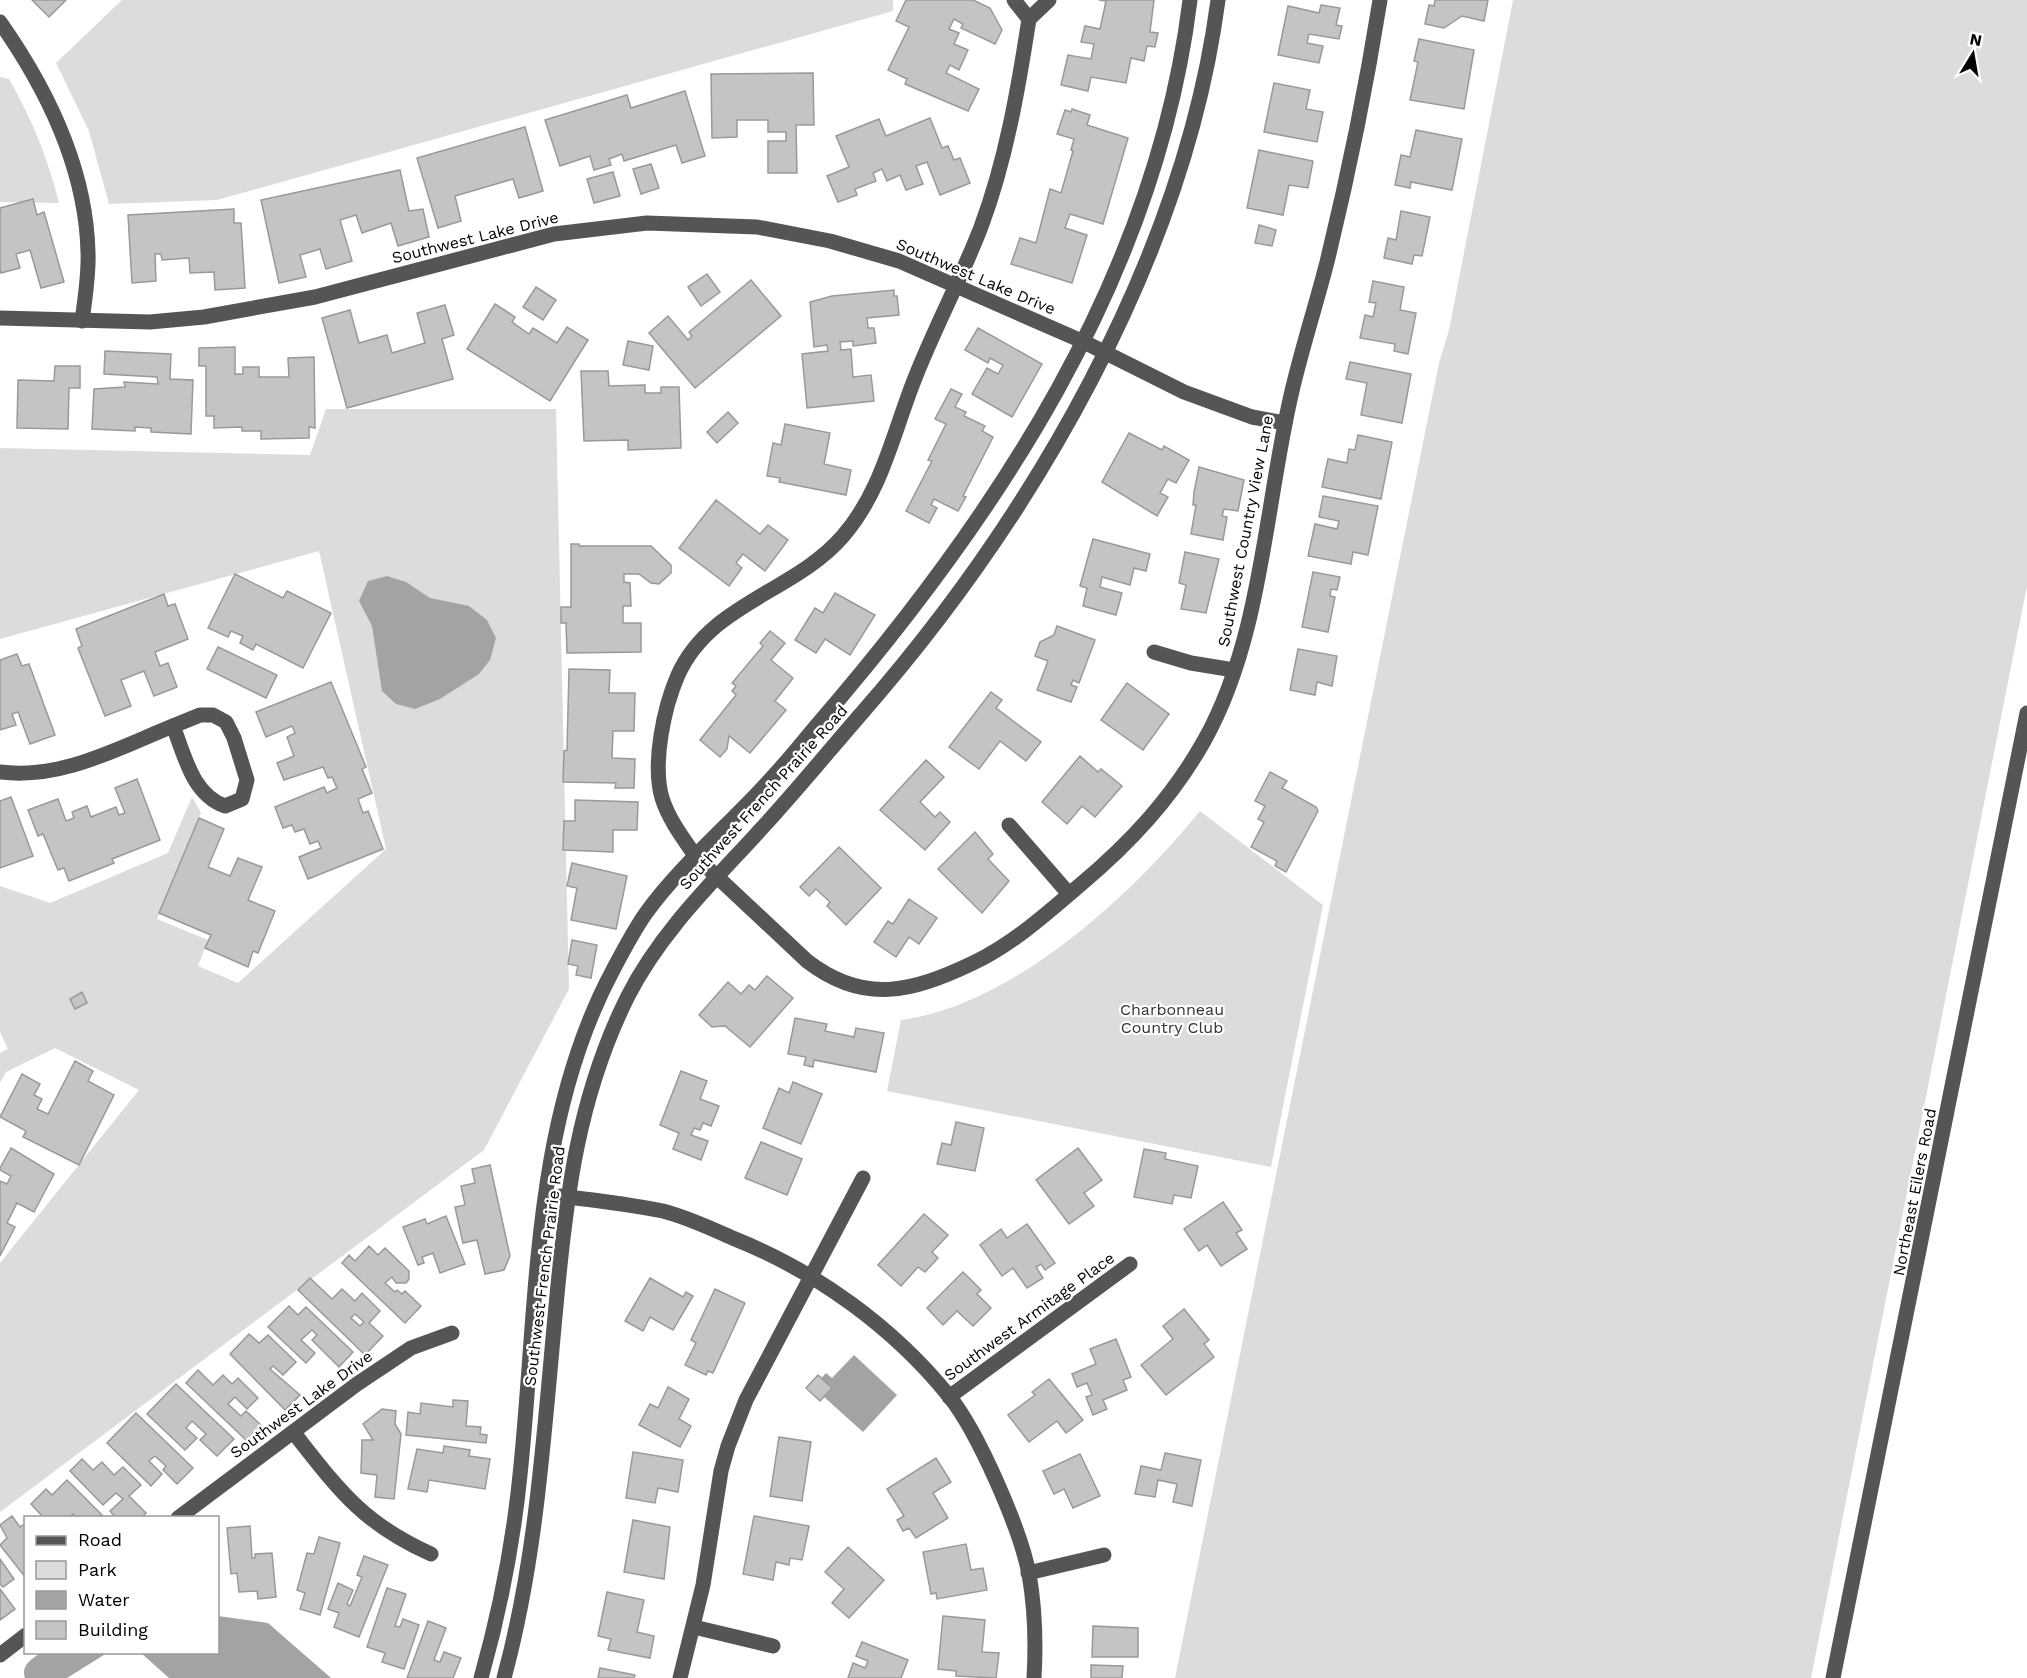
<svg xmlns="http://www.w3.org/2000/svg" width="2027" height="1678" font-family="'Work Sans',sans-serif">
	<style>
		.green { fill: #dcdcdc }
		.water { fill: #a3a3a3 }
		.building { fill: #c4c4c4; stroke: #999; stroke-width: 1.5; fill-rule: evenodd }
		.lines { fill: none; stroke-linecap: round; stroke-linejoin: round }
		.minor { stroke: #555; stroke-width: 15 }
		.labels { text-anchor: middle; stroke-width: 4.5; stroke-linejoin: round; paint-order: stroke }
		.street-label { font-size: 16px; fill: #000; stroke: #fff }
		.park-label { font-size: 16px; fill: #333; stroke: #fff }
	</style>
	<rect width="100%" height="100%" fill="#fff"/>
	<g class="green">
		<polygon points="122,0 893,0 893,11 217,200 109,204 89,131 56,63"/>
		<polygon points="1513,0 2027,0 2027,586 1811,1678 1175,1678 1439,363 1449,330"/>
		<path d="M0,77L9,79C32,119 48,159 59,203L0,202Z"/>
		<polygon points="326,409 556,409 569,989 484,1150 0,1512 0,1263 139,1090 55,1048 6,1072 0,1083 0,1053 8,1049 0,1032 0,886 50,903 168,853 192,797 201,813 157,919 208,940 198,966 238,983 386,849 319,551 0,639 0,448 310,455"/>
		<path d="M1200,811L1323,905L1271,1167L887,1091L901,1020C1012,1006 1132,895 1200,811Z"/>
	</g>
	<g class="water">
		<polygon points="387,576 406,582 430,598 469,606 487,620 496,638 490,660 479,674 440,699 415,709 396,704 382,691 372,626 359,601 368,581"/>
		<polygon points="854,1355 897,1395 863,1432 813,1387 826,1373 832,1378"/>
		<polygon points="218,1616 268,1623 331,1678 169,1678 141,1653 218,1652"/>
		<path d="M40,1653V1652L107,1653L67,1678H25C21,1665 31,1660 40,1653Z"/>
	</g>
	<g class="building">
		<polygon points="32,0 66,0 49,17"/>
		<polygon points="906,0 973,0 990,8 1002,30 995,44 961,28 963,24 954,19 949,29 959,33 954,44 968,50 959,70 950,65 946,73 979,89 968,111 905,84 907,79 888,70 909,27 896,21"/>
		<polygon points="1099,0 1154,0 1150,32 1158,33 1155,47 1147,46 1144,61 1131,58 1126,83 1091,77 1088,91 1061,85 1068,55 1091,59 1094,44 1081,42 1085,26 1100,29 1106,1"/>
		<polygon points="1435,0 1488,0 1484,21 1462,16 1444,28 1425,24 1429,5 1434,6"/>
		<polygon points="1321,5 1340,8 1336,25 1342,26 1339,39 1309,34 1307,43 1323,46 1319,63 1278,55 1288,6 1319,13"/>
		<polygon points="1419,39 1474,50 1464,109 1410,100 1418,62 1414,61"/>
		<polygon points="813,73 814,125 796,125 797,173 768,173 768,141 786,141 786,132 768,132 768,120 737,120 737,137 712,138 711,74"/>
		<polygon points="1274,83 1310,90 1306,109 1323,112 1317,142 1264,132"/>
		<polygon points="685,91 705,156 682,163 676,145 624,161 622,154 609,159 611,165 594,170 590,156 560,166 545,120 627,95 631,108"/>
		<polygon points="1072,109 1090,115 1087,125 1128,138 1103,224 1070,214 1065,228 1087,235 1072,283 1011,264 1020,238 1036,243 1050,189 1061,193 1073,151 1071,150 1074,139 1057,134 1065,110 1071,112"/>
		<polygon points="930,118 942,148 948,146 954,160 960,158 970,183 940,195 927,162 916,166 923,184 906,190 900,175 887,181 882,169 873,173 876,181 855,189 857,195 838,202 827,176 849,167 836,136 879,119 886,136"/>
		<polygon points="525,127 543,191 519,198 513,179 455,196 461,221 438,228 417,158"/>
		<polygon points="1416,130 1462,139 1452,190 1411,182 1410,188 1395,185 1401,155 1410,157"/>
		<polygon points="1259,150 1313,161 1308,188 1289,185 1283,215 1247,208"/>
		<polygon points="651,164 659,188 641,194 633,169"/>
		<polygon points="400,170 409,211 423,209 429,237 398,246 391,223 362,233 356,215 340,220 352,261 326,269 320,249 300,255 306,277 279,283 261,200"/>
		<polygon points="613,172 620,196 594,203 587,179"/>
		<polygon points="33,199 37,215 44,212 64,282 41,288 30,250 16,254 20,268 1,273 0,269 0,208"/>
		<polygon points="234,209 234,223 241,223 245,288 215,290 214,272 190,273 189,258 162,260 161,254 155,254 156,281 132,283 128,215"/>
		<polygon points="1401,211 1430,217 1422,256 1414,255 1412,264 1384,258 1388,238 1396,240"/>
		<polygon points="1259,225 1276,230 1272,246 1255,243"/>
		<polygon points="707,274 720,292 701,306 688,287"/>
		<polygon points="751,280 781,316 695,388 649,333 668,316 688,340 692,336 689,332"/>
		<polygon points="1373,281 1404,287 1400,310 1416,313 1408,354 1394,351 1395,344 1360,338 1365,315 1373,317 1376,303 1369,302"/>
		<polygon points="536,287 556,300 543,320 523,307"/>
		<polygon points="894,290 894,296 897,296 899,315 867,318 868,328 874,328 876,343 853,346 853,341 840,342 841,350 851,349 853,377 871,375 874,401 807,408 802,354 828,351 827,345 814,347 810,302 832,296"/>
		<polygon points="495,304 515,317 512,322 529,334 533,328 557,343 567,327 588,340 550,401 467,349"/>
		<polygon points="445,305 454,335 442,339 453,379 347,408 322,318 350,310 359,343 387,335 392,353 425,343 417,313"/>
		<polygon points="978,328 1042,364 1012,417 972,394 987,368 998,374 1003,365 990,358 988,363 965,350"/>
		<polygon points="628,341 653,346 649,370 623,365"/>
		<polygon points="235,347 235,374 243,374 243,367 259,367 259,377 289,377 288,358 314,357 315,428 309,427 309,438 261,439 261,431 242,431 242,427 214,428 214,416 206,416 206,366 199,366 199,348"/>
		<polygon points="105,351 171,354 170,379 193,380 191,434 151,432 151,428 135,427 135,431 92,429 94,389 125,387 124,382 158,384 157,377 104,374"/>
		<polygon points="1350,362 1411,374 1402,423 1361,415 1367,383 1346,379"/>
		<polygon points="55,366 80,366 80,388 69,388 68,429 17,428 18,380 54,381"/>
		<polygon points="581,371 608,371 609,386 645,385 645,393 661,393 661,387 679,387 681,448 628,450 628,440 584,441"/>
		<polygon points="951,389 962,394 955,407 966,412 964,416 985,426 982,431 993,437 963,496 966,497 958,511 934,499 931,505 937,508 929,523 906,511 932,461 928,460 946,424 935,419"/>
		<polygon points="728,412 738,423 717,443 707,432"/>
		<polygon points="785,424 830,433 824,464 851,470 846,495 779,482 780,478 767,476 773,443 781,445"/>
		<polygon points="1129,433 1162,450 1164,446 1189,460 1176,483 1168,479 1160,493 1168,497 1157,516 1102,482"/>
		<polygon points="1358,435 1392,442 1381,499 1322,487 1328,459 1347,463 1349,449 1355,450"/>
		<polygon points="1199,467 1244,480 1238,511 1224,509 1222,516 1227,517 1223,540 1191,534 1196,505 1193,505 1194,492"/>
		<polygon points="1323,496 1378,506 1368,555 1353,552 1351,564 1308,556 1315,524 1337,529 1339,521 1319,517"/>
		<polygon points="716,500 760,534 768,525 788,540 765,571 743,554 736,563 742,568 729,586 679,548"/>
		<polygon points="1093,539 1150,554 1146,571 1134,568 1130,585 1102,577 1100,587 1122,593 1116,615 1083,606 1087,588 1080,586"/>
		<polygon points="571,544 579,544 579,546 651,546 671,565 671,573 659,584 651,583 639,574 624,574 624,582 630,583 631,606 623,606 623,623 641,623 641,652 567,653 566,623 561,623 561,607 571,607"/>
		<polygon points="1185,552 1219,559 1206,613 1181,609 1186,585 1179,583"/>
		<polygon points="1313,572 1340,577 1337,590 1331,589 1330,596 1335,597 1328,632 1302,627"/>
		<polygon points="235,574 283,598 287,591 331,613 303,668 256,644 253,650 240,643 243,636 231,631 228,637 208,628"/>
		<polygon points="835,593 875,615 850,655 825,639 816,653 795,640 815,608 823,613"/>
		<polygon points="164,594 168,606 175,604 188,639 155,652 160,666 168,663 177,687 154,696 144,671 121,680 131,706 105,716 78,648 82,646 76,629"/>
		<polygon points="1057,626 1095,640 1079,683 1073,680 1071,685 1077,687 1071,702 1037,690 1048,661 1035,656 1040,642 1054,635"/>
		<polygon points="770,631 785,643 771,660 793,678 775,701 786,710 750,753 729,736 727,749 720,757 700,740 736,695 732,691 736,686 732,683 763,646 760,643"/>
		<polygon points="218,647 277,675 266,698 207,669"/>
		<polygon points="1298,649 1337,656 1332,686 1317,682 1315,695 1290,690"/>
		<polygon points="17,654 22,666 29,664 55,735 30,744 18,712 12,714 16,725 0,730 0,660"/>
		<polygon points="569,669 610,670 609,693 635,693 634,731 613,731 612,758 635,759 634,788 615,788 616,783 563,782 564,751 567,750"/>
		<polygon points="331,682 366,767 362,769 372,793 358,799 363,813 368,811 383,849 308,879 299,857 321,848 318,841 310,844 304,829 295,832 292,825 283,828 275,807 324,787 327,793 337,788 332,777 328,778 323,767 284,780 277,763 294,756 287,737 295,733 292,726 266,737 256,712"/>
		<polygon points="1127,683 1169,714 1143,750 1101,720"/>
		<polygon points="991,692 1002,700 996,708 1041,742 1026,761 1000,741 979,769 949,747"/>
		<polygon points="1080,756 1098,772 1101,769 1122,786 1095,817 1082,806 1067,824 1042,802"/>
		<polygon points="926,760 944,777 920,802 935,817 940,812 950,822 925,850 880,810"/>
		<polygon points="1270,772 1287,781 1282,788 1316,807 1318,811 1286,872 1275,866 1277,861 1251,847 1264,822 1258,819 1265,806 1255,801"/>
		<polygon points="137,779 160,840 112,859 114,863 69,881 64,868 58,870 43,834 38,836 28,810 58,799 66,821 74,818 72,812 87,806 91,817 116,807 119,815 125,813 115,788"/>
		<polygon points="11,797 33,856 0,868 0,801"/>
		<polygon points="575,800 638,802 637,830 613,830 613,852 563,850 564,821 575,821"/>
		<polygon points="199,818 224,829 208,867 230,876 238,858 262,867 248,900 275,911 258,953 253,951 248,967 205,948 211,935 159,913"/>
		<polygon points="975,832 993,854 988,859 1009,881 982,913 938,869"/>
		<polygon points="839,847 881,888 846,925 827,906 830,902 816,889 809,896 800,887"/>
		<polygon points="572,863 627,876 616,929 571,920 577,888 567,886"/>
		<polygon points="909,899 937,918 919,944 909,937 896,957 874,942 888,921 893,924"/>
		<polygon points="572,940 597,945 591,978 576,975 578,966 568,964"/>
		<polygon points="767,976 793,998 750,1047 725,1026 712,1027 699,1015 728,982 741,994 749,985 755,990"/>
		<polygon points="82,992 87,1003 75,1009 70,999"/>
		<polygon points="795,1018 827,1024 825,1031 854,1037 856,1028 884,1033 876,1072 814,1060 813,1067 804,1065 806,1057 788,1054"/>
		<polygon points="75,1061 93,1071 88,1081 114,1095 79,1165 23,1137 26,1131 0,1117 22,1074 40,1084 34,1095 42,1099 37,1109 48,1114"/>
		<polygon points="681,1071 707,1081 700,1099 719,1106 711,1126 703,1123 700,1130 694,1128 691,1135 708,1141 701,1160 673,1149 679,1133 660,1125"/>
		<polygon points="793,1082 822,1094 801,1144 763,1128 779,1088 789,1093"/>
		<polygon points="956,1122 984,1128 975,1171 937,1164 942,1143 951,1145"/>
		<polygon points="761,1142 802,1159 787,1195 745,1178"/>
		<polygon points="11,1148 54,1174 34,1212 17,1203 7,1223 15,1227 0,1256 0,1181 7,1184 11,1176 0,1170 0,1168"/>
		<polygon points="1078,1148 1102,1180 1084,1193 1094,1206 1069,1224 1036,1180"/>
		<polygon points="1144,1149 1166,1153 1165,1159 1198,1166 1191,1198 1174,1195 1172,1204 1134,1197"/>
		<polygon points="490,1165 510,1256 504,1270 485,1274 477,1240 463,1243 455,1207 465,1205 461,1186 475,1183 472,1169"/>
		<polygon points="1223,1202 1242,1230 1236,1233 1247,1249 1221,1266 1207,1245 1199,1251 1184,1229"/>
		<polygon points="924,1214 948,1235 932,1252 938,1258 925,1272 918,1267 901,1286 878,1265"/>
		<polygon points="446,1216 465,1264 440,1273 433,1253 422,1257 424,1263 418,1265 403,1227 425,1219 427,1224"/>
		<polygon points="1027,1224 1055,1263 1045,1270 1041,1264 1036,1267 1043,1278 1027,1288 1013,1268 1002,1276 980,1245 1001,1229 1007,1238"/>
		<polygon points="369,1246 378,1255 385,1248 409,1271 409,1279 406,1283 396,1283 392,1277 385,1283 395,1292 397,1290 402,1294 405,1291 421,1306 405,1323 342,1263 349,1255 355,1261"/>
		<polygon points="963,1272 981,1290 977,1294 991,1308 973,1326 957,1311 943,1325 927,1308"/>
		<path d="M310,1278L332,1299L342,1289L355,1301L362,1293L380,1311L369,1323L383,1336L365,1355L298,1290ZM355,1314L364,1322L360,1326L351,1318Z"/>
		<polygon points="650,1278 683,1297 686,1292 693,1296 673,1330 650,1317 643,1331 625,1321"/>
		<polygon points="715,1289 745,1303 713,1373 708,1371 706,1375 685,1365 696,1343 691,1340"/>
		<polygon points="289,1306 298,1315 306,1307 353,1352 339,1367 312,1340 317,1335 312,1330 301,1340 315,1353 306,1363 268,1327"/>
		<polygon points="1184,1309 1209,1340 1204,1344 1214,1357 1166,1395 1141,1365 1173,1339 1163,1326"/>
		<polygon points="249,1334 259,1343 268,1335 296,1362 283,1375 273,1366 270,1369 300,1395 285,1410 230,1354"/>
		<polygon points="1116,1339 1131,1377 1123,1380 1127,1390 1103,1400 1107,1409 1093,1415 1086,1397 1092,1395 1087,1383 1077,1387 1072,1374 1096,1364 1090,1349"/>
		<polygon points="198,1370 213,1385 223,1375 232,1384 238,1378 258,1398 247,1409 235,1397 228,1404 241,1416 246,1411 262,1426 248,1442 186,1383"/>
		<polygon points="818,1375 832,1388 820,1401 806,1388"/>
		<polygon points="1049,1379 1083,1420 1066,1433 1057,1421 1029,1442 1008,1415 1035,1395 1032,1392"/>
		<polygon points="176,1384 234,1439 217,1456 200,1440 206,1434 192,1421 186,1428 197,1438 185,1450 147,1414"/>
		<polygon points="668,1387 689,1399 679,1419 691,1426 680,1447 639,1425 650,1404 658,1408"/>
		<polygon points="453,1400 468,1401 466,1426 481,1427 480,1434 487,1435 486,1443 406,1435 408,1412 420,1414 421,1403 453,1407"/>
		<polygon points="382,1409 396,1411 395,1424 401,1434 394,1499 375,1497 377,1475 361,1473 362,1440 373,1440 363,1424"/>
		<polygon points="136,1413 193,1468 177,1484 163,1470 166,1466 155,1456 149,1461 162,1474 151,1486 107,1443"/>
		<polygon points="779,1437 811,1442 802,1501 770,1496"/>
		<polygon points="444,1446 470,1450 469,1456 490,1459 485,1489 429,1480 427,1492 408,1489 417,1449 443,1453"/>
		<polygon points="633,1452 683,1460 678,1492 658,1488 655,1503 626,1498"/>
		<polygon points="1165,1453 1201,1460 1192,1506 1173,1502 1177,1484 1158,1480 1155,1497 1135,1494 1141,1466 1161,1470"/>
		<polygon points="1080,1454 1100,1496 1073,1508 1064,1489 1054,1494 1043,1471"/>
		<polygon points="936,1458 951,1482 933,1493 948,1518 916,1538 909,1528 903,1531 897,1520 904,1516 887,1489"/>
		<polygon points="82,1459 93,1470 102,1462 114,1475 123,1467 141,1485 129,1496 146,1513 141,1518 116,1518 110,1511 123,1499 116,1493 103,1505 70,1471"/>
		<polygon points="67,1480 105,1518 76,1518 73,1514 69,1518 44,1518 31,1504 46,1489 52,1495"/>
		<polygon points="12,1516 20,1527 26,1523 26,1578 0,1545 7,1538 0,1525"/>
		<polygon points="754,1516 809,1526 802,1560 790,1558 789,1565 776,1562 773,1580 743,1574"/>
		<polygon points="633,1520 670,1527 664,1579 624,1572"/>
		<polygon points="250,1526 252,1558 255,1558 255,1554 272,1553 276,1597 258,1599 257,1591 239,1592 237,1573 231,1574 227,1528"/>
		<polygon points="319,1537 340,1543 320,1615 300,1609 305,1593 297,1590 307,1553 314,1554"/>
		<polygon points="966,1544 971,1570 983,1568 987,1590 937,1599 936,1593 931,1594 923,1552"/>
		<polygon points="848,1547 884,1580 849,1618 832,1603 844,1589 825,1572"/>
		<polygon points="364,1556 388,1565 359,1637 334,1627 339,1613 328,1609 338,1583 353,1590 347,1604 350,1606 362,1577 357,1575"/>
		<polygon points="0,1559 14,1579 3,1587 0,1584"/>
		<polygon points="387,1588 406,1594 395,1626 400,1627 403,1619 419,1625 404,1669 382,1662 385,1653 367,1647"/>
		<polygon points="0,1589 15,1609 0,1620"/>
		<polygon points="607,1592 644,1600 637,1632 654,1636 650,1658 608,1650 611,1639 598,1636"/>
		<polygon points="943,1616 985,1620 982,1652 999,1653 996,1678 956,1676 956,1671 938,1669"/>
		<polygon points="428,1621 446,1628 434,1660 440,1662 444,1652 461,1658 453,1678 407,1678"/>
		<polygon points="1093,1626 1138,1628 1138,1657 1092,1657"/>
		<polygon points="862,1642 908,1660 901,1678 848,1678 853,1663 865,1668 868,1661 856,1656"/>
		<polygon points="1091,1665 1123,1666 1122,1678 1091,1678"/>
		<polygon points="600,1668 635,1675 634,1678 598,1678"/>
	</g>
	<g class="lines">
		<g class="minor">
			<polyline points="1014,0 1029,19 1049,0"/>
			<path d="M1029,19C1018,90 1006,160 981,227C961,279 935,327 915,378C893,433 882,491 843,536C795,592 710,603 678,675C664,707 652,763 662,798C669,820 683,838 696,857L807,961C864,1005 912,992 973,963C1013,944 1046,914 1080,885C1130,843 1172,798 1204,741C1262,638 1265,505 1292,391C1302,348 1316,305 1327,262C1348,176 1366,88 1380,0"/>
			<path d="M0,22C47,89 86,168 88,252C89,275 85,298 82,321"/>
			<polyline points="0,318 150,322 204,317 315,297 554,234 647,223 757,227 830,241 899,261 1084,342 1184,392 1252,417 1285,423"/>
			<polyline points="1154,652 1191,663 1234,670"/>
			<path d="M200,715H213L226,722L234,738L247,780L242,799L225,806C192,794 185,756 173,726Z"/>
			<path d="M0,772C61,780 118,748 173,726"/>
			<polyline points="1009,825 1069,894"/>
			<path d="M560,1196C594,1200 629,1204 663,1211C687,1217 712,1229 735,1239C817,1272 893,1327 949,1396C978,1432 1020,1528 1029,1574C1035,1608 1036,1644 1034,1678"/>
			<polyline points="949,1397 1130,1264"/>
			<path d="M294,1433C339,1490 362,1523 431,1554"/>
			<polyline points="178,1518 357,1384 411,1348 452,1333"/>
			<polyline points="1028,1573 1104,1555"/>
			<polyline points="694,1627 773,1646"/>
			<polyline points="0,1655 26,1635"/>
			<path d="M481,1678C500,1611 513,1544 520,1475C538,1306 531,1123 613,970C623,951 634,930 646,913C681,865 728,826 768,782C785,764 801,744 817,725C996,518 1156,278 1190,0"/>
			<path d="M504,1678C537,1557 544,1430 556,1306C566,1196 578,1096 628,996C661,931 714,881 762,828C796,791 828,752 861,714C1031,520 1184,259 1218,0"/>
			<polyline points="680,1678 703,1585 721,1471 728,1446 746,1400 863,1178"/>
			<polyline points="1833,1678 2027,713"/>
		</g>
	</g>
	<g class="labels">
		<g class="street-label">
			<text transform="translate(475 237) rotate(-14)" y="6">Southwest Lake Drive</text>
			<text transform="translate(976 276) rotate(23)" y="6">Southwest Lake Drive</text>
			<text transform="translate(1245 531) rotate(-79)" y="6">Southwest Country View Lane</text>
			<text transform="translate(763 797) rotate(-48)" y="6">Southwest French Prairie Road</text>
			<text transform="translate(1914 1192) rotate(-79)" y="6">Northeast Eilers Road</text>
			<text transform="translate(544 1266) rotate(-83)" y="6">Southwest French Prairie Road</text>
			<text transform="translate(1029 1316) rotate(-36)" y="6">Southwest Armitage Place</text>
			<text transform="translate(301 1404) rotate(-36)" y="6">Southwest Lake Drive</text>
		</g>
		<g class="park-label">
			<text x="1172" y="1015">Charbonneau<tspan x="1172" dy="18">Country Club</tspan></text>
		</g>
	</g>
	<rect x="24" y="1516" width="195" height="138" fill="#ffffff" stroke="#999999" stroke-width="1.5"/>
	<rect x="36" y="1536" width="30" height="9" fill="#555555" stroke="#999999" stroke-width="1.5"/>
	<text x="78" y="1546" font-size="18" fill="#000000">Road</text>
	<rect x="36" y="1561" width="30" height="18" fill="#dcdcdc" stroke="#999999" stroke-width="1.5"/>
	<text x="78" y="1576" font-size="18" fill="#000000">Park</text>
	<rect x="36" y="1591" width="30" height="18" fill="#a3a3a3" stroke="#999999" stroke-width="1.5"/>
	<text x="78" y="1606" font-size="18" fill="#000000">Water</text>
	<rect x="36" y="1621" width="30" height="18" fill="#c4c4c4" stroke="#999999" stroke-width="1.5"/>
	<text x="78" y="1636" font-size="18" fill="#000000">Building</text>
	<g transform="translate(1973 54) rotate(11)" stroke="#ffffff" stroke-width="4.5" paint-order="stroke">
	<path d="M0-4.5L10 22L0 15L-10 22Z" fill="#000000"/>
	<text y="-9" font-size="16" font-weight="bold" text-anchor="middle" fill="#000000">N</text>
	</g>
</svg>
